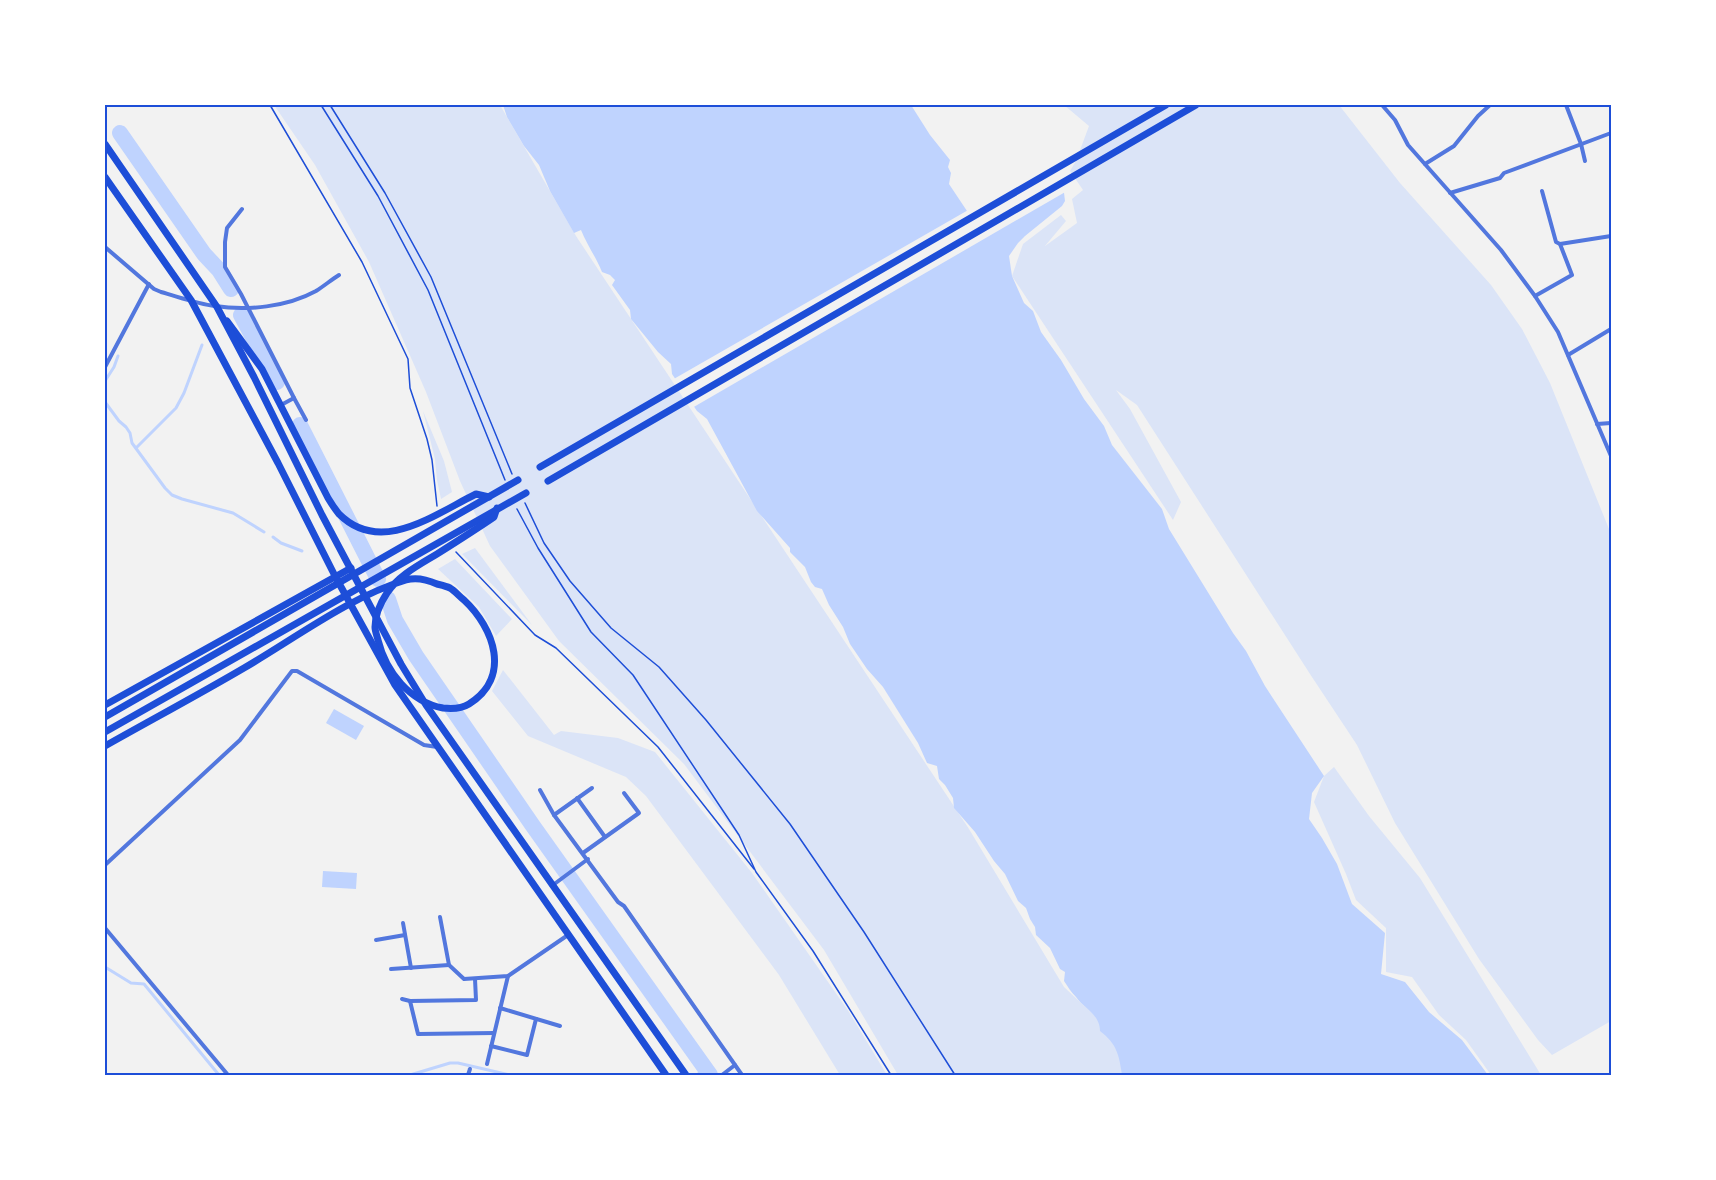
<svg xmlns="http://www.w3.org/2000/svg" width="1716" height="1180" font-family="'IBM Plex Sans',sans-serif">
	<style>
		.green { fill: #dbe4f7 }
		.water { fill: #bfd3fe }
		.pier { fill: #f2f2f2 }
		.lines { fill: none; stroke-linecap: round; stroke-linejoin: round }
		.stream { stroke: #bfd3fe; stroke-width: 3 }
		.river { stroke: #bfd3fe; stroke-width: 16 }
		.path { stroke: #1d4ed8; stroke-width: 1.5 }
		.minor { stroke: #5277de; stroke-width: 4 }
		.primary { stroke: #1d4ed8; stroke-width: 7 }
		.trunk { stroke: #1d4ed8; stroke-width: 7 }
		.neatline { fill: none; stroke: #1d4ed8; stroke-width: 2 }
	</style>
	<rect width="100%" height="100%" fill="#f2f2f2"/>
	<g class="green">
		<polygon points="274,105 500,105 576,236 969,829 1064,987 1095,1016 1123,1057 1124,1075 898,1075 824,950 684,764 559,641 490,546 460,481 426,392 369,262 315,165"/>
		<polygon points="1064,105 1339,105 1400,183 1491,285 1522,329 1550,383 1611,534 1611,1021 1552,1055 1538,1040 1479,959 1395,823 1357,745 1310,674 1137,405 1116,390 1130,409 1181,502 1173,520 1012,276 1023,244 1061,215 1066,221 1045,246 1077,223 1072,199 1083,190 1070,171 1076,161 1089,126"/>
		<polygon points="423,411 444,461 452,492 441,499 437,480 435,459"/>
		<polygon points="475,548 532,625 462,554"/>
		<polygon points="455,559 512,619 496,636 479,607 438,569"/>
		<polygon points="503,670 554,735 561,731 618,738 655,752 752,873 849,1012 887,1075 840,1075 779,975 646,796 626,777 528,736 492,691"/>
		<polygon points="1334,767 1369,816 1420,878 1541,1075 1491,1075 1466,1040 1439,1015 1412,977 1386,972 1386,928 1356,900 1346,874 1314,802 1324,776"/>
	</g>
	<g class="water">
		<path d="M503,105H911L930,135L950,160L948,167L951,173L949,184L975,223L1062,176L1065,201L1062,206L1025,236L1018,243L1009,256L1012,276L1024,303L1033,311L1041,332L1061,360L1084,399L1104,426L1112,445L1162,509L1169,529L1233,633L1246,651L1265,686L1324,776L1312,793L1309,819L1322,838L1337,864L1352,904L1385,933L1381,974L1405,982L1429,1012L1462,1040L1488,1075H1122C1119,1055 1117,1044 1100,1031C1100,1015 1085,1009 1076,997C1071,992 1068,987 1064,981L1065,972L1060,969L1050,948L1036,935L1035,927L1030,919L1026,908L1018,901L1005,874L994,861L975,832L954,808L953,798L945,785L939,779L937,766L927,763L918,743L883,687L867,669L850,644L843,627L829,605L822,589L815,587L811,582L805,567L790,552V548L757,511L707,419L697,411L672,374L671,364L658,352L631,319L630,310L612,285L615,280L610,275L602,272C596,257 587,245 581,230L574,233L550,191L539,165L524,146L507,117Z"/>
		<polygon points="334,709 364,726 356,740 326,723"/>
		<polygon points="323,871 357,873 356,889 322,887"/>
	</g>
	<polygon class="pier" points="1062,173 1065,175 1067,191 692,408 672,380 970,209 976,219"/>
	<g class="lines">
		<g class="stream">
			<polyline points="105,381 114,367 118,356"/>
			<polyline points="105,402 119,421 126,427 130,433 132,443 165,488 172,495 182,499 233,513 264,532"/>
			<polyline points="136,448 176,408 184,393 202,345"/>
			<polyline points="273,537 281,543 302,551"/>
			<polyline points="105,967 131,983 144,984 219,1075"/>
			<polyline points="699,1073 707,1072"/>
			<polyline points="330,1075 339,1075"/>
			<polyline points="410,1075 450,1063 458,1063 510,1075"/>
		</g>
		<g class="river">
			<polyline points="120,133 204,254 219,270 231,289"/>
			<polyline points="241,315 277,382"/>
			<polyline points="300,425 378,579"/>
			<polyline points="388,599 395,620 416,656 533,826 710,1075"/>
		</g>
		<g class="path">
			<polyline points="270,105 362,262 408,359 410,388 427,439 432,460 437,506"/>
			<polyline points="321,105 378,196 428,290 505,480"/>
			<polyline points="330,105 385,193 431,277 512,474"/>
			<polyline points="525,503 544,543 570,581 611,628 659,667 706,720 790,824 864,932 955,1075"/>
			<polyline points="517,509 538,548 591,632 633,675 739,835 756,872 813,951 891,1075"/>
			<polyline points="456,552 535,635 556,648 658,747 754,869"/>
		</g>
		<g class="minor">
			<polyline points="1382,105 1395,120 1408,145 1501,250 1535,296 1558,332 1611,456"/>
			<polyline points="1566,105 1581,144 1585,161"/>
			<polyline points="1425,164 1454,146 1478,116 1490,105"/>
			<polyline points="1450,193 1500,178 1504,173 1611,133"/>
			<polyline points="242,209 227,228 225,242 225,267 241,294 294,398 306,420"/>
			<polyline points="1560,244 1611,236"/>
			<path d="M105,247L154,289L161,292C179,297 197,304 215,306C247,311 287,307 316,291C324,286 331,280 339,275"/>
			<polyline points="1535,296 1572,275 1560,244 1556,242 1542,191"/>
			<polyline points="1568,355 1611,329"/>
			<polyline points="105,367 149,284"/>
			<polyline points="281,405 294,398"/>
			<polyline points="1597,424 1611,423"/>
			<polyline points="540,790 554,815 618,902 624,906 742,1075"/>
			<polyline points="577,798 605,837"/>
			<polyline points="554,815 592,788"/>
			<polyline points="583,853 639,813 624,793"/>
			<polyline points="105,865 240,740 292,671 297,671 424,745 437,747"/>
			<polyline points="553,885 588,859"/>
			<polyline points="440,917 449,965 464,979 508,976 568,935"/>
			<polyline points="403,923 411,968"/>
			<polyline points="105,928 228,1075"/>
			<polyline points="376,940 405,935"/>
			<polyline points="391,969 449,965"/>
			<polyline points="402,999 410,1001 476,1000 475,979"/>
			<polyline points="410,1001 418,1034 494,1033"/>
			<polyline points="500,1008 560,1026"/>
			<polyline points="491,1046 527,1055 536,1019"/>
			<polyline points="487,1064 508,976"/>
			<polyline points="468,1075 470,1069"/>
			<polyline points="722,1075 735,1065"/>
		</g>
		<g class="primary">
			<path d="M227,321L262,369L328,498C331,503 335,509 339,514C381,556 435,514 476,494L489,497"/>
			<polyline points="540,467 1166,105"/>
			<polyline points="548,481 1196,105"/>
			<polyline points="105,705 351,568"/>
			<polyline points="105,717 518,480"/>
			<polyline points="105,732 526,493"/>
			<path d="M105,746C151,720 198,695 244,668C294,639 351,596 406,580C416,577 428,580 437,584C441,585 446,586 450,588C455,591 459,596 464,600C494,628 512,677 469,704C461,709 452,709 443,708C410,702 386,672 378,640C377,636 375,631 375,627C375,615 381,602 387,593C399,575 419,565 437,554C456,542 475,530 494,517L497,508"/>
		</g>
		<g class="trunk">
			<polyline points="105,144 217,307 254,377 322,515 401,664 426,705 686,1075"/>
			<polyline points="105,177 191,300 278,463 335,576 395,685 666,1075"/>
		</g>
	</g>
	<rect width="1716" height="1180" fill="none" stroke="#ffffff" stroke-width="213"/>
	<rect x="106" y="106" width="1504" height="968" class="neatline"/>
</svg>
